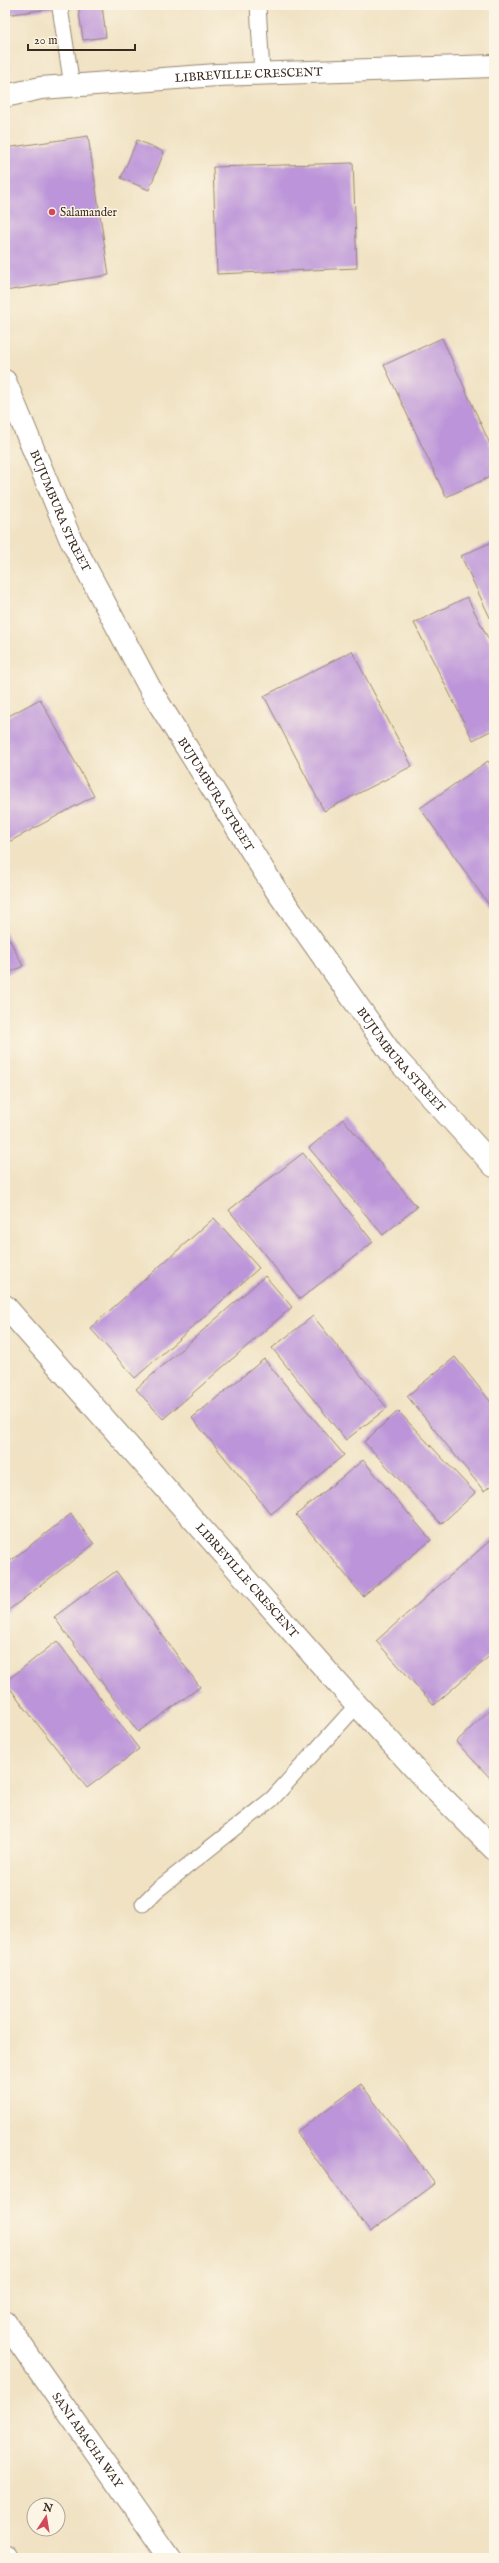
<svg xmlns="http://www.w3.org/2000/svg" width="499" height="2563" font-family="'IM FELL English',serif">
	<style>
		.building { fill: #bc94d9 }
		.lines { fill: none; stroke-linecap: round; stroke-linejoin: round }
		.service-casing { stroke: #968670; stroke-width: 17 }
		.minor-casing { stroke: #968670; stroke-width: 24 }
		.motorway-casing { stroke: #968670; stroke-width: 24 }
		.service { stroke: #fff; stroke-width: 15 }
		.minor { stroke: #fff; stroke-width: 22 }
		.motorway { stroke: #fff; stroke-width: 22 }
		.poi-dot { fill: #d1495b; stroke: #fcf5e5; stroke-width: 1.5 }
		.labels { text-anchor: middle; stroke-width: 3; stroke-linejoin: round; paint-order: stroke }
		.street-label { font-size: 12px; fill: #3b2a1e; stroke: #fcf5e5 }
		.poi-label { font-size: 12px; fill: #3b2a1e; stroke: #fcf5e5; text-anchor: start }
	</style>
	<rect width="100%" height="100%" fill="#fcf5e5"/>
	<filter id="ink" filterUnits="userSpaceOnUse"><feTurbulence type="fractalNoise" baseFrequency=".025" numOctaves="2"/><feDisplacementMap in="SourceGraphic" scale="8" xChannelSelector="R" yChannelSelector="G"/><feConvolveMatrix kernelMatrix="1 2 1 2 8 2 1 2 1" color-interpolation-filters="sRGB"/></filter>
	<filter id="wash" filterUnits="userSpaceOnUse"><feTurbulence type="fractalNoise" baseFrequency=".012" numOctaves="4" result="noise"/><feDisplacementMap in="SourceGraphic" scale="16" xChannelSelector="R" yChannelSelector="G"/><feGaussianBlur stdDeviation="0.9" result="paint"/><feColorMatrix in="noise" values="0 0 0 0 0 0 0 0 0 0 0 0 0 0 0 0 0 1.4 0 .05"/><feComposite in="paint" operator="in"/></filter>
	<g filter="url(#wash)">
		<rect width="100%" height="100%" fill="#f0e2c3"/>
		<g id="blocks">
			<g class="building">
				<polygon points="5,5 71,5 71,6 5,15"/>
				<polygon points="78,5 102,5 106,37 83,40"/>
				<polygon points="88,136 109,275 5,291 5,148"/>
				<polygon points="137,140 164,152 149,190 121,178"/>
				<polygon points="353,163 357,268 217,274 213,167"/>
				<polygon points="442,338 494,453 494,475 446,497 384,365"/>
				<polygon points="494,541 494,626 461,556"/>
				<polygon points="467,597 494,650 494,729 473,740 414,623"/>
				<polygon points="352,651 412,766 324,811 264,696"/>
				<polygon points="40,699 94,796 5,844 5,718"/>
				<polygon points="488,761 494,770 494,912 420,808"/>
				<polygon points="5,931 23,966 5,975"/>
				<polygon points="343,1119 417,1207 383,1235 309,1148"/>
				<polygon points="303,1153 373,1242 300,1299 229,1210"/>
				<polygon points="214,1218 259,1268 135,1378 90,1328"/>
				<polygon points="265,1276 292,1307 163,1419 136,1389"/>
				<polygon points="313,1316 387,1408 346,1440 272,1348"/>
				<polygon points="455,1357 494,1406 494,1483 484,1491 407,1396"/>
				<polygon points="264,1359 344,1455 271,1514 192,1418"/>
				<polygon points="398,1411 475,1493 441,1524 364,1442"/>
				<polygon points="363,1460 431,1540 363,1596 296,1515"/>
				<polygon points="71,1514 94,1544 5,1613 5,1565"/>
				<polygon points="494,1537 494,1652 434,1705 376,1641"/>
				<polygon points="116,1571 200,1687 138,1732 54,1617"/>
				<polygon points="57,1641 139,1749 87,1788 5,1682"/>
				<polygon points="494,1706 494,1782 456,1742"/>
				<polygon points="361,2084 435,2184 370,2232 296,2132"/>
			</g>
		</g>
	</g>
	<g filter="url(#ink)">
		<use href="#blocks" fill-opacity="0" stroke="#968670" stroke-width="1"/>
		<g class="lines">
			<defs>
				<g id="service">
					<polyline points="258,5 262,73"/>
					<polyline points="60,8 72,86"/>
					<polyline points="143,1904 157,1890 272,1799 357,1705"/>
				</g>
				<g id="minor">
					<path id="s1" d="M5,96L41,88L217,75L494,66"/>
					<path id="s2" d="M5,381L70,538L153,694L276,890L391,1053L494,1166"/>
					<path id="s3" d="M5,1306L357,1705L427,1782L494,1849"/>
				</g>
				<g id="motorway">
					<path id="s4" d="M5,2322L170,2558"/>
					<polyline points="5,2556 6,2558"/>
				</g>
			</defs>
			<use href="#service" class="service-casing"/>
			<use href="#minor" class="minor-casing"/>
			<use href="#motorway" class="motorway-casing"/>
			<use href="#service" class="service"/>
			<use href="#minor" class="minor"/>
			<use href="#motorway" class="motorway"/>
		</g>
	</g>
	<circle class="poi-dot" cx="52" cy="212" r="4"/>
	<g class="labels">
		<g class="street-label">
			<text dy="4" stroke="none"><textPath href="#s1" startOffset="245">LIBREVILLE CRESCENT</textPath></text>
			<text dy="4" stroke="none"><textPath href="#s2" startOffset="141">BUJUMBURA STREET</textPath></text>
			<text dy="4" stroke="none"><textPath href="#s2" startOffset="465">BUJUMBURA STREET</textPath></text>
			<text dy="4" stroke="none"><textPath href="#s2" startOffset="789">BUJUMBURA STREET</textPath></text>
			<text dy="4" stroke="none"><textPath href="#s3" startOffset="366">LIBREVILLE CRESCENT</textPath></text>
			<text dy="4" stroke="none"><textPath href="#s4" startOffset="144">SANI ABACHA WAY</textPath></text>
		</g>
		<g class="poi-label">
			<text x="60" y="216">Salamander</text>
		</g>
	</g>
	<rect width="499" height="2563" fill="none" stroke="#fcf5e5" stroke-width="20"/>
	<g transform="translate(46 2517) rotate(12)"><circle r="19" fill="#fcf5e5" stroke="#afa495"/>
	<path d="M0-3L7 15L0 10L-7 15Z" fill="#d1495b"/>
	<text y="-6" font-size="11" font-weight="bold" text-anchor="middle" fill="#3b2a1e">N</text>
	</g>
	<path d="M28 44v6h107v-6" fill="none" stroke="#3b2a1e" stroke-width="2"/>
	<text x="34" y="44" font-size="12" fill="#3b2a1e" stroke="#fcf5e5" stroke-width="3" paint-order="stroke">20 m</text>
</svg>
